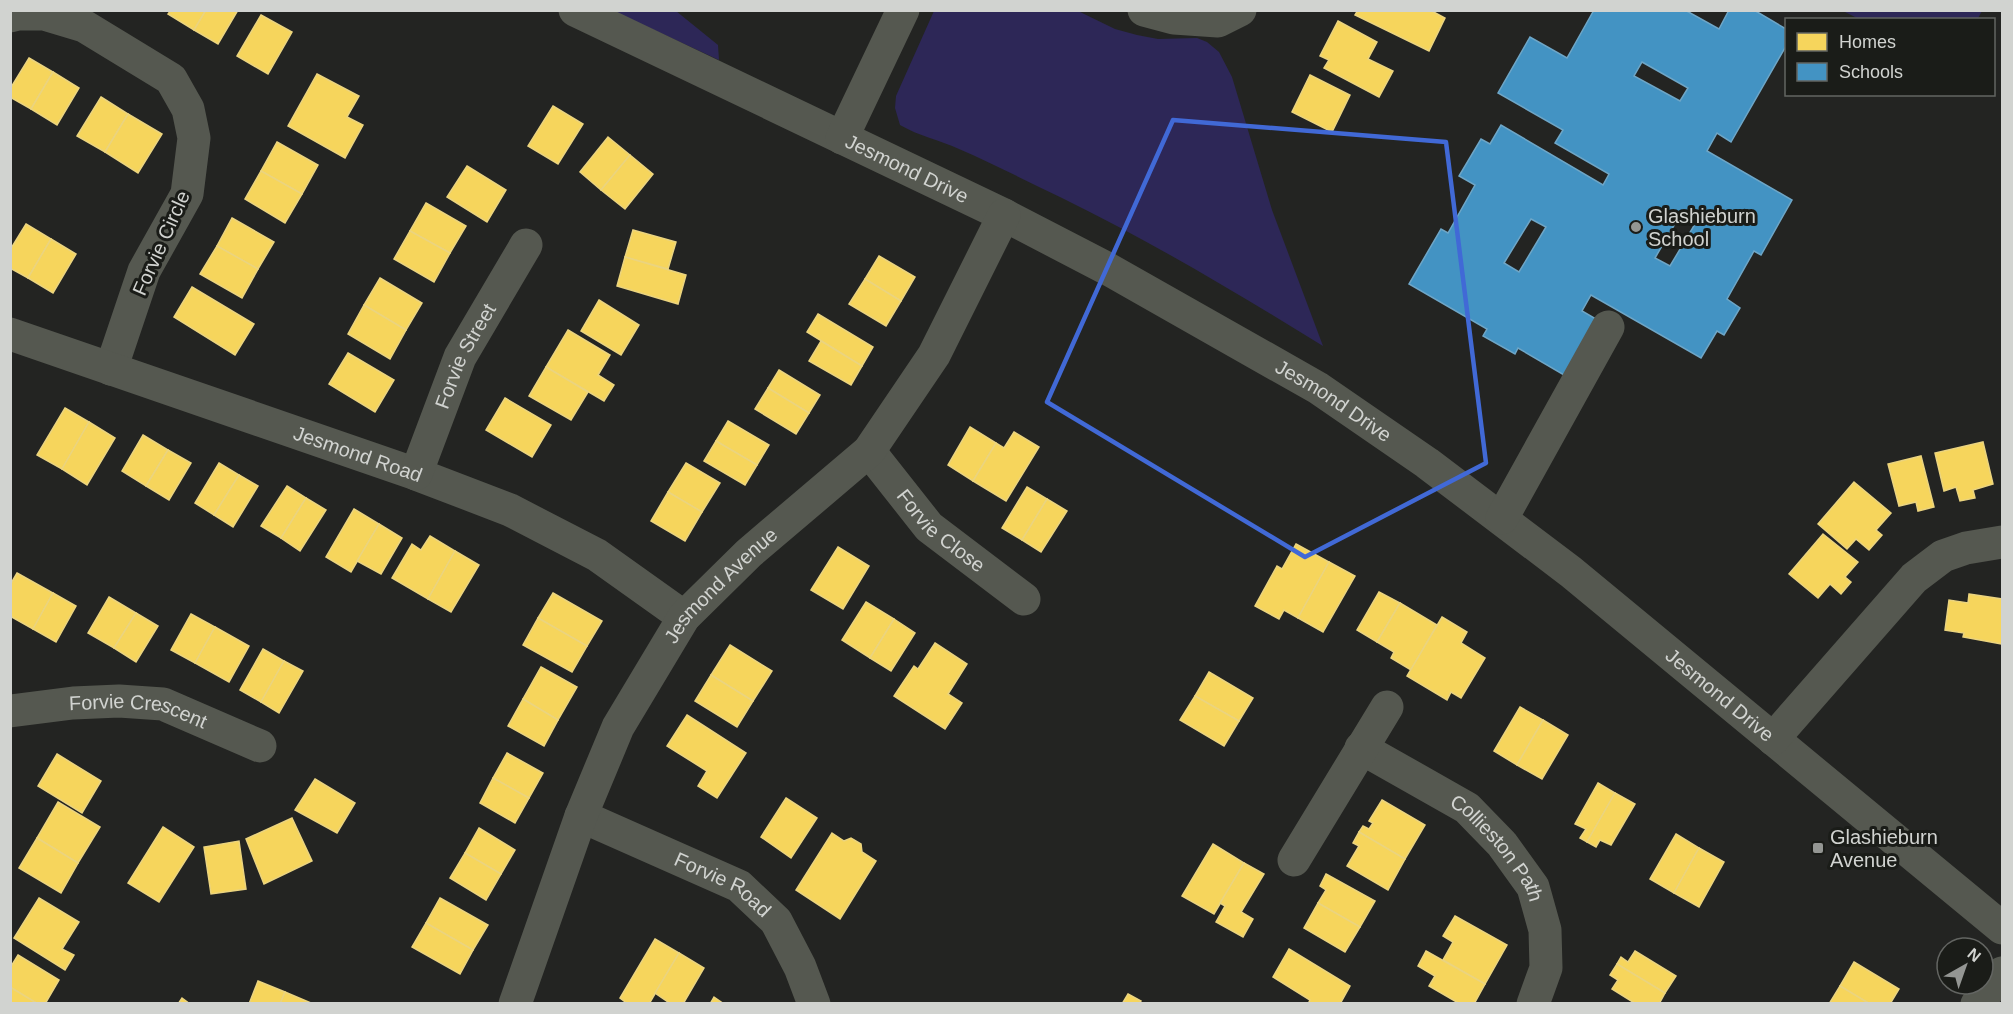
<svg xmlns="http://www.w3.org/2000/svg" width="2013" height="1014" font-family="Arial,sans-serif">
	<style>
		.green { fill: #2d2757 }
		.homes { fill: #f6d55c; stroke: #ebd47f; stroke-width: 1.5 }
		.schools { fill: #4393c3; stroke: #6ea6c7; stroke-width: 1.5; fill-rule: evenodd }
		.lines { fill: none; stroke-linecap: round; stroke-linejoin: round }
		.minor { stroke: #555850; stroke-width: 33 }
		.marked { fill: none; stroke: #4169d6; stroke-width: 4.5; stroke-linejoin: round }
		.poi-dot { fill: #949693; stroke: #1a1c18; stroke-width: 2 }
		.labels { text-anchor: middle; stroke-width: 6; stroke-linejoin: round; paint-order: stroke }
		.street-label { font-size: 20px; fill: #d1d3d0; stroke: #1a1c18 }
		.poi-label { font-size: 20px; fill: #d1d3d0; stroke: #1a1c18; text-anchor: start }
	</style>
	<rect width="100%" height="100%" fill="#232422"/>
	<g class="green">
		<polygon points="613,11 676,11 718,45 719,60"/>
		<path d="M934,11H1078L1115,29L1137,35L1158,39L1197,38L1207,42L1219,52L1232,77L1272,210L1323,346C1237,293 1152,242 1062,198C1028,182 994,164 959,149C939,140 919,136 900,125L895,108L896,96Z"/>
		<polygon points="1843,11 1982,11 1977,20 1859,19"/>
	</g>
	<g class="homes">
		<polygon points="171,10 206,10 194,30 168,14"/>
		<polygon points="206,10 238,10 218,44 194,30"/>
		<polygon points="1358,10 1430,10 1445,18 1429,51 1355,15"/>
		<polygon points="261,15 292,32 268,74 237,56"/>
		<polygon points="1338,21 1377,42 1368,59 1393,71 1379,97 1324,68 1329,60 1320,56"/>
		<polygon points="29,58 53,72 31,109 10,97 10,89"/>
		<polygon points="53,72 79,88 57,125 31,109"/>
		<polygon points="317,74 359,96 347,117 363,125 345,158 288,126"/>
		<polygon points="1310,75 1350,95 1332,132 1292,112"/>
		<polygon points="101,97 128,114 105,152 77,136"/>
		<polygon points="553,106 583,124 558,164 528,146"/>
		<polygon points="128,114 162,134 138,173 105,152"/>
		<polygon points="608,137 630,155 601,190 580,172"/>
		<polygon points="277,142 318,165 302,194 261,171"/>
		<polygon points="630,155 653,174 625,209 601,190"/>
		<polygon points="467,166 506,190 487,222 447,197"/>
		<polygon points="261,171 302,194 285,223 245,199"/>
		<polygon points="426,203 466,226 450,253 410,231"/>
		<polygon points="232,218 274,242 258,269 217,246"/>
		<polygon points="26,224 51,239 28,278 10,268 10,250"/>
		<polygon points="633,230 676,242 668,269 625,257"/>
		<polygon points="410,231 450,253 434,282 394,259"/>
		<polygon points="51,239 76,254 53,293 28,278"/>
		<polygon points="217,246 258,269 242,298 200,274"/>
		<polygon points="879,256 915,277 901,301 865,279"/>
		<polygon points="625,257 686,275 678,304 617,286"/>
		<polygon points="380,278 422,303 406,330 364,305"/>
		<polygon points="865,279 901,301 886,326 849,304"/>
		<polygon points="192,287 254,324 235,355 174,317"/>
		<polygon points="599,300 639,325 621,355 581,331"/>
		<polygon points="364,305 406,330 390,359 348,334"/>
		<polygon points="818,314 873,347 862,366 807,332"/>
		<polygon points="568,330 610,355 598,375 614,385 604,401 546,367"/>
		<polygon points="821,341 862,366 851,385 809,361"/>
		<polygon points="348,353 394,380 375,412 329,384"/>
		<polygon points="546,367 588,392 571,420 529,396"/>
		<polygon points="779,370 820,395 809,413 768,388"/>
		<polygon points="768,388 809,413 796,434 755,409"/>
		<polygon points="505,398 551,425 532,457 486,430"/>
		<polygon points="65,408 89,422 62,469 37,455"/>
		<polygon points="728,421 769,445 757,465 716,441"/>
		<polygon points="89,422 115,438 87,485 62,469"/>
		<polygon points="970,427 996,443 973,481 948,465"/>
		<polygon points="1014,432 1039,447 1006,501 973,481 996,443 1004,448"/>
		<polygon points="143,435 168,450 146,486 122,471"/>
		<polygon points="716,441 757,465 745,485 704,461"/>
		<polygon points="1983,442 1993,484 1973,490 1975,498 1960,501 1956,487 1944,491 1935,453"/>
		<polygon points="168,450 191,463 169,500 146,486"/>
		<polygon points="1921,456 1934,507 1918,511 1916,502 1899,506 1888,464"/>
		<polygon points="219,463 239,475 214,515 195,503"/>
		<polygon points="686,463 720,483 702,512 668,492"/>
		<polygon points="239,475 258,486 233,527 214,515"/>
		<polygon points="1854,482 1891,513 1876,530 1882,535 1869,550 1856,539 1847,549 1818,524"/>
		<polygon points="287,486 306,498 281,538 261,526"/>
		<polygon points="1027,487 1047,499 1022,540 1002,528"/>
		<polygon points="668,492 702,512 685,541 651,521"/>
		<polygon points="306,498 326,510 300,551 281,538"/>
		<polygon points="1047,499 1067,511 1041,552 1022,540"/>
		<polygon points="354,509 379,524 351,572 326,557"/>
		<polygon points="379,524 402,538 381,574 357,561"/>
		<polygon points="1823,534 1858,562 1845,577 1851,582 1841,594 1830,584 1818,598 1789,574"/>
		<polygon points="430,536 455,551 428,599 392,578 412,544 421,550"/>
		<polygon points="1296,544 1329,562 1298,618 1284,610 1279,619 1255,606 1277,566 1282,569"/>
		<polygon points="838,547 869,566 843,609 811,590"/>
		<polygon points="455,551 479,565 451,612 428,599"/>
		<polygon points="1329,562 1355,576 1323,632 1298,618"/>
		<polygon points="17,573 53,593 33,629 10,616 10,585"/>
		<polygon points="1379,592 1400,603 1377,642 1357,630"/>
		<polygon points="53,593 76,606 56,642 33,629"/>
		<polygon points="553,593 602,621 587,646 538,618"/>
		<polygon points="1969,594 2002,599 2002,644 1963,637 1964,633 1945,630 1949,600 1968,603"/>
		<polygon points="109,597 136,613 114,648 88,633"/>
		<polygon points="866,602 894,619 870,658 842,640"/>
		<polygon points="1400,603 1437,625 1411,670 1391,658 1394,652 1377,642"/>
		<polygon points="136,613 158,626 136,662 114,648"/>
		<polygon points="191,614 215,627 195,663 171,650"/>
		<polygon points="1442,617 1467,632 1461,643 1485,658 1461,698 1451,692 1447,700 1407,676"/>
		<polygon points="538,618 587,646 572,672 523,645"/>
		<polygon points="894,619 915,633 891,671 870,658"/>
		<polygon points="215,627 249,646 229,682 195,663"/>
		<polygon points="935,643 967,664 948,694 962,703 945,729 894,696 914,666 918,669"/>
		<polygon points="730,645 772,671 753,701 711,675"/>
		<polygon points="263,649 284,661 261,702 240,690"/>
		<polygon points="284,661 303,671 279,713 261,702"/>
		<polygon points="541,667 577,687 558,720 523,699"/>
		<polygon points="1209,672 1253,698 1239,721 1195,696"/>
		<polygon points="711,675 753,701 737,727 695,701"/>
		<polygon points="1195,696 1239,721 1224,746 1180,720"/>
		<polygon points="523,699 558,720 544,746 508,726"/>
		<polygon points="1520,707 1543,720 1517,765 1494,751"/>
		<polygon points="687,715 746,753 717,798 698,786 707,771 667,746"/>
		<polygon points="1543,720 1568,735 1542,779 1517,765"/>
		<polygon points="507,753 543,773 529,798 493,778"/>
		<polygon points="57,754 101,781 82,813 38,786"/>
		<polygon points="493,778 529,798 515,823 480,803"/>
		<polygon points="315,779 355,803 337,833 295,810"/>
		<polygon points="1598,783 1615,793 1587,842 1580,838 1586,829 1575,824"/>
		<polygon points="1615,793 1635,804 1611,845 1600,840 1596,847 1587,842"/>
		<polygon points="786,798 817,818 791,858 761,837"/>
		<polygon points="1382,800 1425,825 1405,859 1359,832 1363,826 1369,829 1373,823 1369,821"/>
		<polygon points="58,802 100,827 78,863 37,838"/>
		<polygon points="292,818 312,861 264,884 246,839"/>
		<polygon points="163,827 194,847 159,902 128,883"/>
		<polygon points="479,828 515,850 501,874 465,853"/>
		<polygon points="1359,832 1405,859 1388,890 1347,866 1359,846 1353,843"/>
		<polygon points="832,833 844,841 851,838 861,844 862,852 876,861 840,919 796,890"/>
		<polygon points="1676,834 1699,848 1674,893 1650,879"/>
		<polygon points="37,838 78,863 61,893 19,868"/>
		<polygon points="239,841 246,889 211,894 204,847"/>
		<polygon points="1213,844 1244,863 1214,914 1182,896"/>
		<polygon points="1699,848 1724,862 1699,907 1674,893"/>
		<polygon points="465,853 501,874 486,900 450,878"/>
		<polygon points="1244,863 1264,874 1241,912 1253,919 1243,937 1216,922 1225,906 1220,903"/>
		<polygon points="1326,874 1375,901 1360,927 1318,903 1326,890 1320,886"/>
		<polygon points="39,898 79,922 62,949 74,955 65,970 14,938"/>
		<polygon points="440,898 488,925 473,950 426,923"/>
		<polygon points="1318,903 1360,927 1345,952 1304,928"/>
		<polygon points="1455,916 1507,945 1485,984 1443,960 1453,942 1443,936"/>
		<polygon points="426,923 473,950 460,974 412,947"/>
		<polygon points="655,939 679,953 649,1004 628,1004 620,998"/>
		<polygon points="1289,949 1350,986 1340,1004 1308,1004 1310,1000 1273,977"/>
		<polygon points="1426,951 1485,984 1474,1004 1460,1004 1429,986 1435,976 1418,966"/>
		<polygon points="1635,951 1676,976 1665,993 1617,964 1621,957 1628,962"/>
		<polygon points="679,953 704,968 683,1004 671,1004 655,993"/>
		<polygon points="18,955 59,980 45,1004 38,1004 10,987 10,968"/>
		<polygon points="1854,962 1899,989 1890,1004 1870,1004 1840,986"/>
		<polygon points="1617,964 1665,993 1659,1004 1636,1004 1612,989 1618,980 1610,975"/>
		<polygon points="258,981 285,992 280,1004 249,1004"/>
		<polygon points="1840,986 1870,1004 1829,1004"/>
		<polygon points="10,987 38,1004 10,1004"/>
		<polygon points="285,992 311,1003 311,1004 280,1004"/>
		<polygon points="1128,994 1141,1001 1139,1004 1122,1004"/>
		<polygon points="714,997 724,1004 710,1004"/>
		<polygon points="182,998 190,1004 178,1004"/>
	</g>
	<path class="schools" d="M1594,10H1685L1719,29L1729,10H1754L1786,29V46L1731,142L1717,133L1707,151L1792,200L1761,255L1754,251L1727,299L1740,308L1724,335L1717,331L1701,358L1591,295L1582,311L1596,319L1564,375L1518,348L1515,354L1483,336L1487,329L1409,284L1441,229L1448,233L1475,185L1459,176L1481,139L1490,144L1501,125L1603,185L1609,174L1555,143L1563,130L1498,93L1530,37L1567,58ZM1642,62L1688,88L1680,101L1634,76ZM1683,210L1698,219L1670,266L1655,258ZM1531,219L1546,227L1519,272L1504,263Z"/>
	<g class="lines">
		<g class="minor">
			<path id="s1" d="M575,10L1004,215L1108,269L1318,388L1427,463L1571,572L2002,928"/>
			<polyline points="1144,10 1174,18 1218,21 1240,10"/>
			<polyline points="10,16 18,14 44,14 84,26 171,79 188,109 194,138 187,194 144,271 111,369"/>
			<polyline points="842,138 903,10"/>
			<path id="s2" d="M10,334L416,474L510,510L597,555L684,617"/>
			<path id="s3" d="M869,451L929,527L1024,599"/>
			<path id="s4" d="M416,474L460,357L526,245"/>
			<polyline points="1502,518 1608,327"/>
			<path id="s5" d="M10,711L73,703L119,701L163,704L260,746"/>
			<polyline points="1773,739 1914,578 1943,556 1966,548 2002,542"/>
			<path id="s6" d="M1361,748L1467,808L1502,844L1533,887L1545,930L1546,968L1533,1004"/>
			<path id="s7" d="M581,816L739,886L776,921L800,967L814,1004"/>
			<polyline points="1294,860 1387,707"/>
			<path id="s8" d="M515,1004L581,816L618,727L684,617L749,553L869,451L934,355L1004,215"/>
			<polyline points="1977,1004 2002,973"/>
		</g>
	</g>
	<path class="marked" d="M1173,120L1446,142L1486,463L1305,557L1047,402Z"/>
	<g class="poi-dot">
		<circle cx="1636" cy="227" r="6"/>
		<rect x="1812" y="842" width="12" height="12" rx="3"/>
	</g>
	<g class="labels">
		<g class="street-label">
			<text dy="7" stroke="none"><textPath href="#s1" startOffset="368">Jesmond Drive</textPath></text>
			<text transform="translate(161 243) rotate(-66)" y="7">Forvie Circle</text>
			<text dy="7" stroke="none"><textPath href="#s4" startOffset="128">Forvie Street</textPath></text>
			<text dy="7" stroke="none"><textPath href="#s1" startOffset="854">Jesmond Drive</textPath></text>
			<text dy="7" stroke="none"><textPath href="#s2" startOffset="368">Jesmond Road</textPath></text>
			<text dy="7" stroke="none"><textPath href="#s3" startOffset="108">Forvie Close</textPath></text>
			<text dy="7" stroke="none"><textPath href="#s8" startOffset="472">Jesmond Avenue</textPath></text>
			<text dy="7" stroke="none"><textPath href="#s1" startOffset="1340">Jesmond Drive</textPath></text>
			<text dy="7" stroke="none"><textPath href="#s5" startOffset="130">Forvie Crescent</textPath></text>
			<text dy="7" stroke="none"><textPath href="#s6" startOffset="172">Collieston Path</textPath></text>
			<text dy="7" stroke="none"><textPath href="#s7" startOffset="158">Forvie Road</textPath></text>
		</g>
		<g class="poi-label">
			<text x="1648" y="223">Glashieburn<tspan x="1648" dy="23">School</tspan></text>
			<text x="1830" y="844">Glashieburn<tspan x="1830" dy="23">Avenue</tspan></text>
		</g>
	</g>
	<rect width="2013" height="1014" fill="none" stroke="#d1d3d0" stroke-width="24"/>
	<rect x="1785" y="18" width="210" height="78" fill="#1a1c18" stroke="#636562" stroke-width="1.5"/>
	<rect x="1797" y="33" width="30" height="18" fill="#f6d55c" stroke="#636562" stroke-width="1.5"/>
	<text x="1839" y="48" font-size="18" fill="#d1d3d0">Homes</text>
	<rect x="1797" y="63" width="30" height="18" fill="#4393c3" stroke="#636562" stroke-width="1.5"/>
	<text x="1839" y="78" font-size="18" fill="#d1d3d0">Schools</text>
	<g transform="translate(1965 966) rotate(40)"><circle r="28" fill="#1a1c18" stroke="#636562" stroke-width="1.5"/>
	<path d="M0-4.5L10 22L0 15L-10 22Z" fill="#949693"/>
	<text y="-9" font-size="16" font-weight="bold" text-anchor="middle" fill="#d1d3d0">N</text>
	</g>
</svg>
